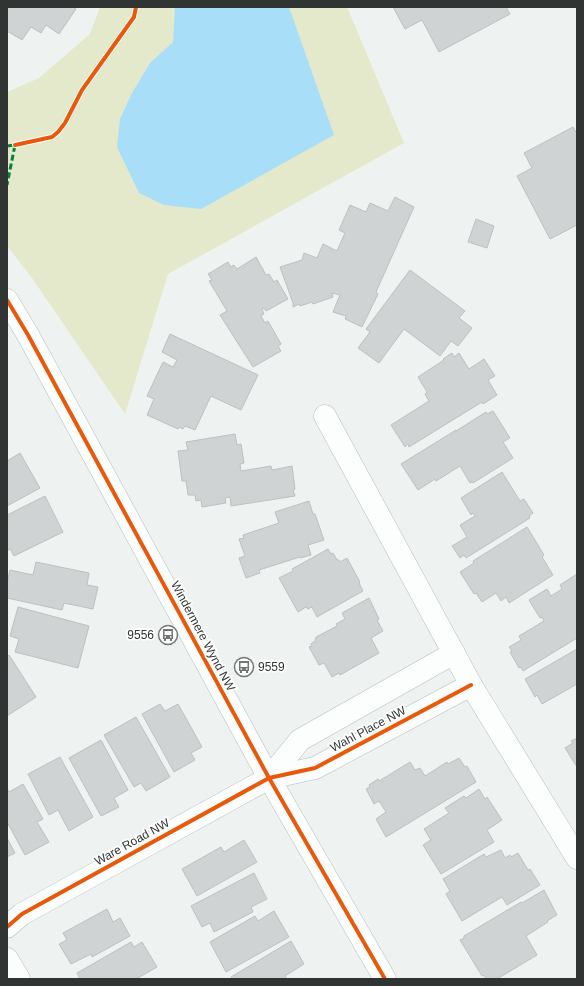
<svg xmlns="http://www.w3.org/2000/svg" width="584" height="986" font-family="Helvetica,sans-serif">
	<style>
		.green { fill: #e3e9ca }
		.water { fill: #a9def9 }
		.building { fill: #cfd3d3; stroke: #bcc0c0 }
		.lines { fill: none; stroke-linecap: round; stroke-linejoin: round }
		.street-casing { stroke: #b9bebc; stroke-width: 23 }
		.secondary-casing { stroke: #b9bebc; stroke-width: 23 }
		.street { stroke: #fcfdfd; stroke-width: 22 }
		.secondary { stroke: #fcfdfd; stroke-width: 22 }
		.quiet { stroke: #00873e; stroke-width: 3; stroke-dasharray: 6 3; stroke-linecap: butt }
		.cycleway-casing { stroke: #fff; stroke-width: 6 }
		.cycleway { stroke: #e8590c; stroke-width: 4 }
		.labels { text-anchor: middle; stroke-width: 3.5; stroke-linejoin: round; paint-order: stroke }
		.poi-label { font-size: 12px; fill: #303433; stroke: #fff; text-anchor: end }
		.street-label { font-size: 12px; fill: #303433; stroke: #fff }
	</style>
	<rect width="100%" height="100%" fill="#eef3f1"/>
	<polygon class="green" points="100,7 347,7 404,143 168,274 125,414 32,278 7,246 7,92 39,78 90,34"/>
	<polygon class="water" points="175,7 289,7 334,135 201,209 164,205 139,193 117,147 120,119 132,93 150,63 173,42"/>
	<g class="building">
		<polygon points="7,7 73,7 76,9 59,34 46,25 41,33 31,27 22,40 7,31"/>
		<polygon points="393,7 506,7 510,14 439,52 422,20 405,29"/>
		<polygon points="573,127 577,134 577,225 550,239 517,176 532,168 524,153"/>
		<polygon points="395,197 414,207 376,292 378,294 362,327 345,319 346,316 333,312 340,295 332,293 333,297 313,304 312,302 300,306 299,304 293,307 293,303 280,267 302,260 304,253 317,258 323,244 337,251 345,233 339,230 350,205 366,212 370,203 388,211"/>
		<polygon points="476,219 494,226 487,248 468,242"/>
		<polygon points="256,257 266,275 269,274 274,282 277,280 288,299 266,311 264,308 262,309 264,314 261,316 265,323 268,321 281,344 278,346 281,351 253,367 220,315 227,311 209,281 212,280 208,274 228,262 231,267 234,265 237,269"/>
		<polygon points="410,270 465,311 459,318 472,328 458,346 451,341 440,356 404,329 379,363 358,348 370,332 366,329"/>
		<polygon points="170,334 258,375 241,410 211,396 195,430 185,426 183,429 179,427 178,429 147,415 154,399 147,396 163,362 173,367 177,360 162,352"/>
		<polygon points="452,353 454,357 459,353 469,369 484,359 495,376 488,380 497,395 483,404 482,402 409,447 408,444 405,447 391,425 429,401 425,394 427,392 418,377 444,360 443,359"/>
		<polygon points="493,411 510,438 503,442 513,458 473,483 472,482 470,483 460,466 436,481 435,479 418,490 401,464 456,430 456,431 486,412 487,414"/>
		<polygon points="235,434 237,445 241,444 244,463 240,464 241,471 271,466 272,470 292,466 295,489 293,490 295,496 231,506 230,497 225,498 226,503 202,507 201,500 196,501 195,495 188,495 186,481 182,481 178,451 188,450 186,442"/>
		<polygon points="20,453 40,488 7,506 7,461"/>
		<polygon points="502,472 520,501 524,499 533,513 529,516 530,518 466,558 464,555 460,558 452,546 467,537 460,525 475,516 473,513 471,515 461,498"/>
		<polygon points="45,496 63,532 14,556 10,549 7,551 7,515"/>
		<polygon points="309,501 313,514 315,514 324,540 308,545 311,555 300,558 300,557 259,570 260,573 246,578 239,558 245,556 239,539 244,538 243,535 279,523 275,512"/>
		<polygon points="527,527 544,555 542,557 553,575 509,603 506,597 501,601 496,593 482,602 476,593 474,594 460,572 474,563 473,561"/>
		<polygon points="328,549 331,554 333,553 337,560 339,560 340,562 347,558 360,582 359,583 363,591 317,617 312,607 308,609 306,607 298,612 279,578 293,571 292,569"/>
		<polygon points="36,562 89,573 87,585 98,587 93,609 64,603 62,610 7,598 7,583 10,570 33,575"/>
		<polygon points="577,574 577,638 523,671 521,667 519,668 510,652 512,651 509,647 521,640 519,636 544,621 542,617 540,618 529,600 547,589 551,596 562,589 560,585"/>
		<polygon points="369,598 379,619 377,620 383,631 371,638 379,653 340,675 339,673 332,677 324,663 319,665 309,647 312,646 311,644 315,641 316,637 337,626 336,624 345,619 342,613"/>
		<polygon points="18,607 89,626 78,668 15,652 19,639 10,636"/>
		<polygon points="577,649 577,684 542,704 537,695 535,697 525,679"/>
		<polygon points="9,655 36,697 7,716 7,657"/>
		<polygon points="160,704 165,711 178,704 202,747 191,753 195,760 174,772 142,714"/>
		<polygon points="136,717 170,777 146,791 141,783 134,787 104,735"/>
		<polygon points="577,738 577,767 565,748 573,743 571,741"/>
		<polygon points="101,740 128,790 114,798 119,807 101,816 69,758"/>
		<polygon points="60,757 93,817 69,831 58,810 49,815 28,774"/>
		<polygon points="459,758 465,767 467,766 476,782 386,837 376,819 386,812 379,801 374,804 366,789 370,787 369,785 378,779 379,781 410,762 415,770 420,768 425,776 447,762 448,764"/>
		<polygon points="23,784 43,819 37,822 49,842 25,855 7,822 7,788 9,792"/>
		<polygon points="479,789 485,799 487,797 502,820 487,830 494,842 441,874 423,845 431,840 424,829 449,813 445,808 464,796 466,798"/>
		<polygon points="7,838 15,853 7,857"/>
		<polygon points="244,840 257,862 197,896 182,869 221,847 224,852"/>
		<polygon points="501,850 505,858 510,855 511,857 518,853 528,870 530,869 540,885 507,905 502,897 462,921 446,894 450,891 443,879 484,854 486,857"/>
		<polygon points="254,873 267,899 251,907 253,912 214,932 210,923 202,927 191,906"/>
		<polygon points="544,890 557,915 547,921 548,922 526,936 537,955 497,979 486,979 484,975 482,976 460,940 464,938 464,936 521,902 522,903"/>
		<polygon points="107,909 113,922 120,918 130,936 92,957 91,954 71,964 59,944 67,940 63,933"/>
		<polygon points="274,911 289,937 226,972 210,942 255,916 258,921"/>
		<polygon points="291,941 304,964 285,976 287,979 232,979 231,977"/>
		<polygon points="131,942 134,947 142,942 157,967 136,979 80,979 77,973"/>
	</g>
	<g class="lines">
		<defs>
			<g id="street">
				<polyline points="325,416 471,685 577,858"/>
				<polyline points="269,778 300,740 454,653"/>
				<polyline points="7,927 22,914 269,778 315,768 471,685"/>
				<polyline points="7,959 19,979"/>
			</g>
			<polyline id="secondary" points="7,300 28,335 269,778 385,979"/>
		</defs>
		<use href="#street" class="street-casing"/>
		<use href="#secondary" class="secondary-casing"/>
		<use href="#street" class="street"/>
		<use href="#secondary" class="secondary"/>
		<polyline class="quiet" points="7,146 15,145 7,185"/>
		<defs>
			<g id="cycleway">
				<polyline points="15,145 52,137 58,132 65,123 82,90 134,17 136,7"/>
				<polyline points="7,300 28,335 269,778 385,979"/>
				<polyline points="7,927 22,914 269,778 315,768 471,685"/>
			</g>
		</defs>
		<use href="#cycleway" class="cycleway-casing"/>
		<use href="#cycleway" class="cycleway"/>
	</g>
	<defs>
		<symbol id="bus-ring" viewBox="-11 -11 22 22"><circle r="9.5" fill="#fff" stroke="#727776" stroke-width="1.5"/><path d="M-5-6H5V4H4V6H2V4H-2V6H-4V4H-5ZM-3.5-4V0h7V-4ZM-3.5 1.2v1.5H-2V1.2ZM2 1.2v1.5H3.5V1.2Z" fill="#727776"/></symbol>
	</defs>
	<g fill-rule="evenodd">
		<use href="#bus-ring" x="157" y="624" width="22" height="22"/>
		<use href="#bus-ring" x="233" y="656" width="22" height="22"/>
	</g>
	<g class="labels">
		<g class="poi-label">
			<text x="154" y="639">9556</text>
			<text x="258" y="671" text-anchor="start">9559</text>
		</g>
		<g class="street-label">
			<text transform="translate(203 636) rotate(62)" y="4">Windermere Wynd NW</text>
			<text transform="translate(368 729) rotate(-28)" y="4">Wahl Place NW</text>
			<text transform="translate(132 842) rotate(-29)" y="4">Ware Road NW</text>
		</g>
	</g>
	<rect width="584" height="986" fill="none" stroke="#303433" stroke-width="16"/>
</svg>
